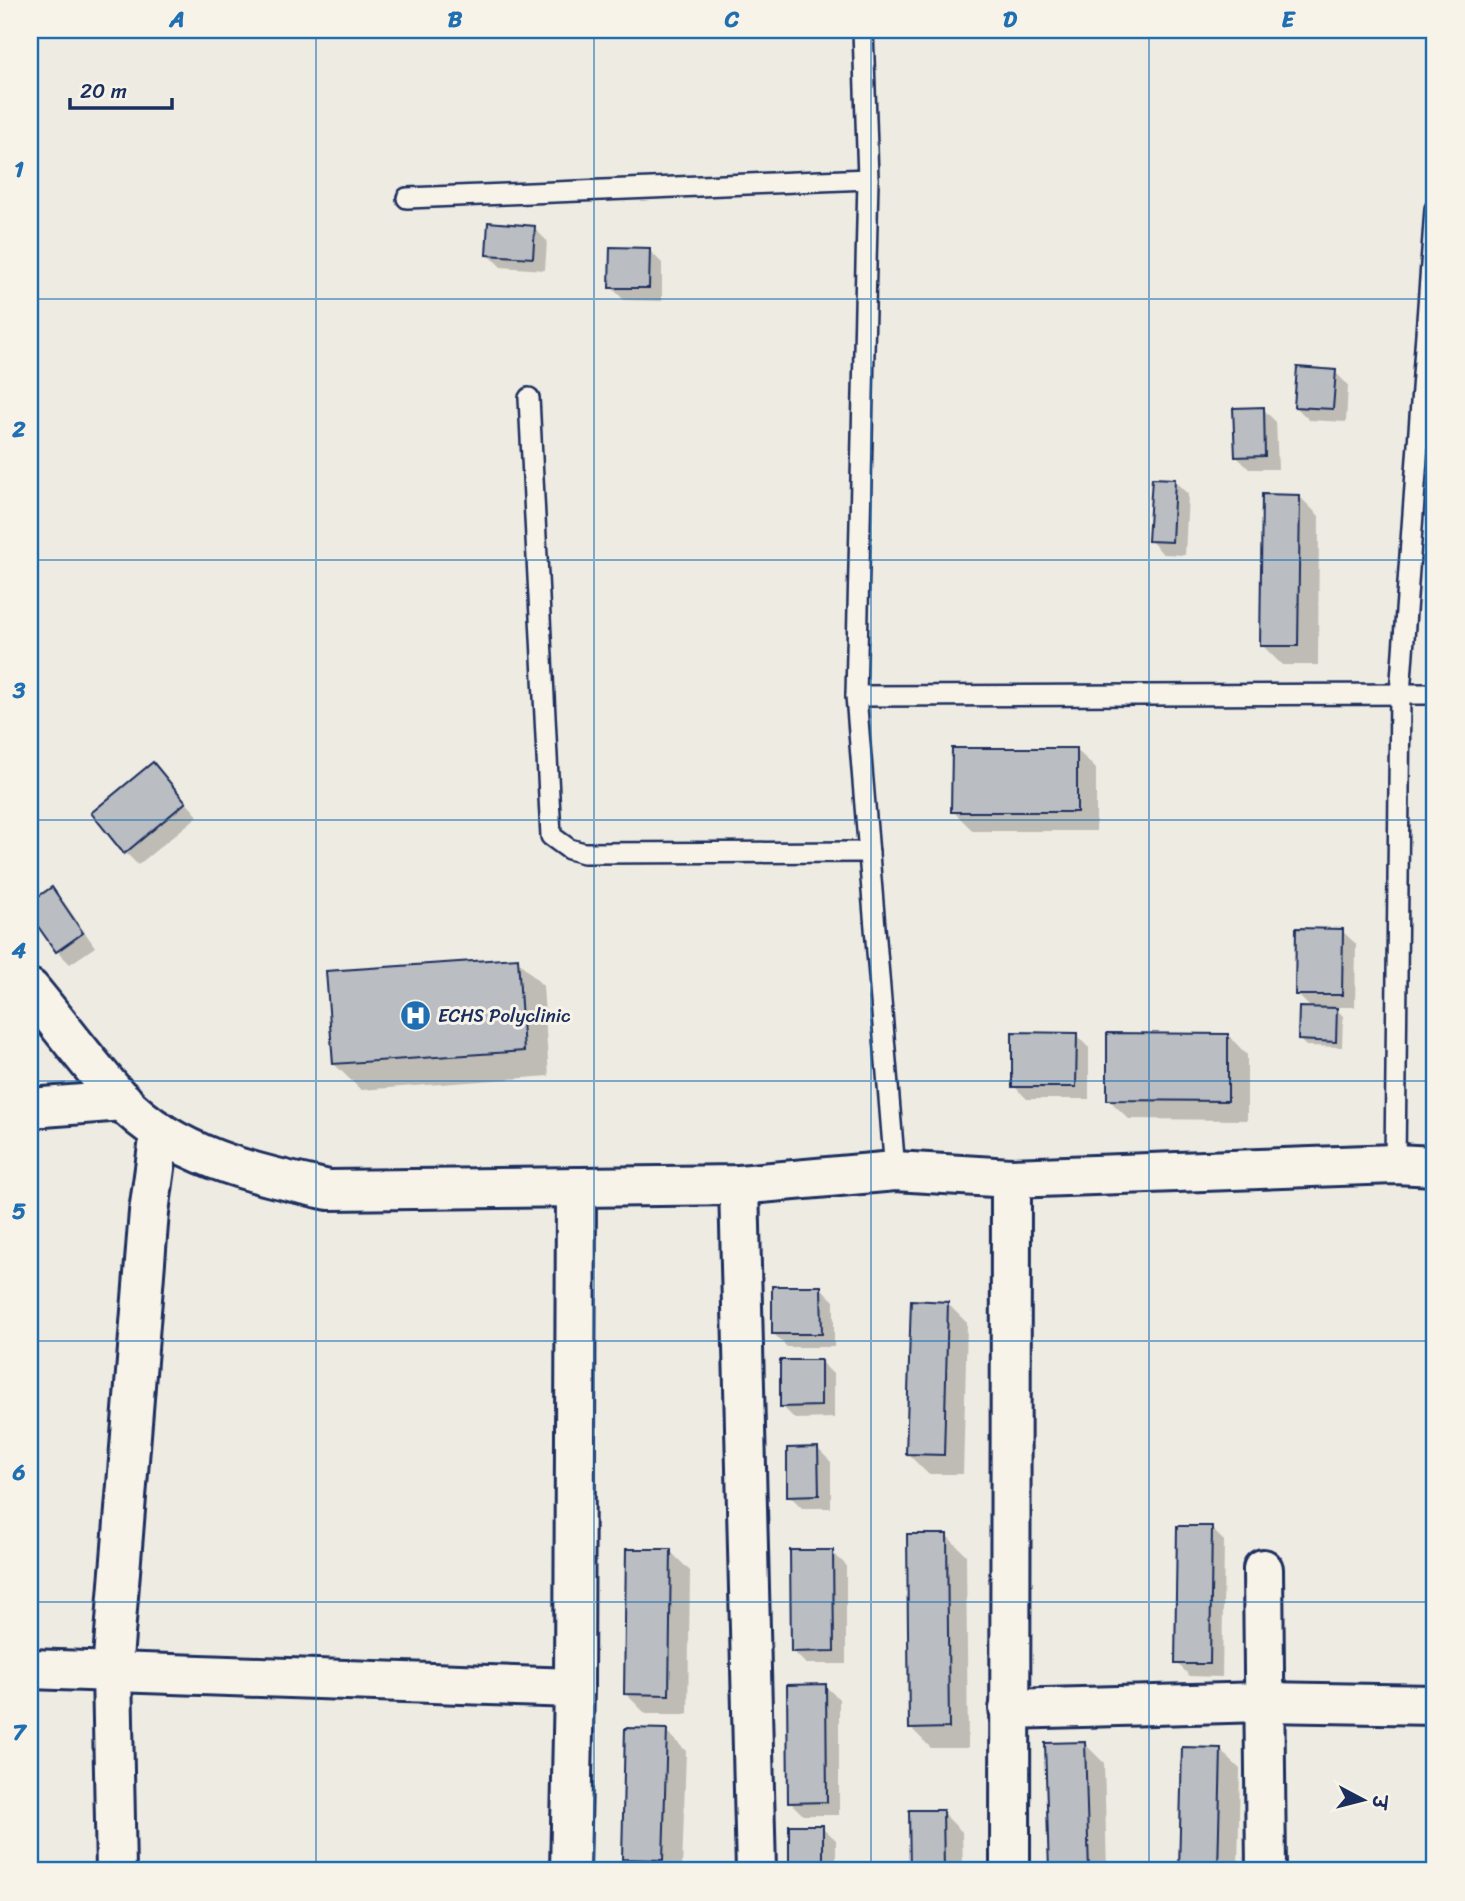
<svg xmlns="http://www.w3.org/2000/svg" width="1465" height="1901" font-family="Sriracha,'Playpen Sans Deva',sans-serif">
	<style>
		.shadow { fill: #0003 }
		.building { fill: #babdc2; stroke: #1b2f5e; stroke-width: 2 }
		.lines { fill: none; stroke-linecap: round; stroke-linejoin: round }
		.service-casing { stroke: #1b2f5e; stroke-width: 24 }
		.minor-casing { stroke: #1b2f5e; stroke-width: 44 }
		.service { stroke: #f7f3e8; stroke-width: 19 }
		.minor { stroke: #f7f3e8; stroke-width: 38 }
		.grid { fill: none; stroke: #1f6fb2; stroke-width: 2; stroke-opacity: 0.55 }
		.labels { text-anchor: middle; stroke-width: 6; stroke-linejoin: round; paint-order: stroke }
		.poi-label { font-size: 19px; fill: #1b2f5e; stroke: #f7f3e8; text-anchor: start }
		.neatline { fill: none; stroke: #1f6fb2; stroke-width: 2.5 }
		.grid-label { font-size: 23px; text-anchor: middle; font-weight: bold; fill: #1f6fb2 }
	</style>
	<rect width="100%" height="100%" fill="#eeebe2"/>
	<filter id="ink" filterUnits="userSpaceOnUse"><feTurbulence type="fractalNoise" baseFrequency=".0143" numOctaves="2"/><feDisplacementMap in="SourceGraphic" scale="14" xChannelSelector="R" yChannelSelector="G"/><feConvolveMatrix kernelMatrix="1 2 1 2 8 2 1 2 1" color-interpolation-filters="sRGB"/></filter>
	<g filter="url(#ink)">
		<g class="shadow">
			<polygon points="534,228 547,241 545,270 501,267 488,254"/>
			<polygon points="649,250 662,263 662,301 624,300 611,287"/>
			<polygon points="1335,372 1348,385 1346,422 1309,420 1296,407"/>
			<polygon points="1263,409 1276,422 1278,469 1249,469 1236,456"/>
			<polygon points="1174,481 1188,494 1185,555 1163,554 1150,540"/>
			<polygon points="1299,496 1319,516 1318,665 1282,665 1262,645"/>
			<polygon points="1076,749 1096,769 1096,831 973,831 953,811"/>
			<polygon points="153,764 198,816 138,865 125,852"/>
			<polygon points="51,889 64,902 95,947 70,964 57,951 30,912 30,904"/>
			<polygon points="1342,931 1356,944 1355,1007 1334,1007 1343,1016 1342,1047 1306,1046 1299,1039 1312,1009 1297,994"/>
			<polygon points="517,960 543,986 549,1076 361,1090 334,1064"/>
			<polygon points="1076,1035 1089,1048 1089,1099 1027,1099 1014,1086"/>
			<polygon points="1228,1035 1247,1055 1247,1120 1129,1119 1109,1100"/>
			<polygon points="821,1288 834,1301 834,1347 787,1347 774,1334"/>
			<polygon points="947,1303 967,1323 963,1474 928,1474 908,1454"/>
			<polygon points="821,1362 834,1375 834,1418 795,1419 782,1406"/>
			<polygon points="818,1449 831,1462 831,1508 802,1508 789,1495"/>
			<polygon points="1211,1528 1224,1541 1222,1677 1190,1676 1177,1663"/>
			<polygon points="946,1535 966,1555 968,1748 931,1748 911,1728"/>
			<polygon points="670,1551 690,1571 688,1714 646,1714 626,1694"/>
			<polygon points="832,1552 846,1565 846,1664 806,1664 793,1651"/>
			<polygon points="825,1686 839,1699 839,1815 803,1815 790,1802"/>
			<polygon points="666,1731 686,1751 682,1871 636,1871 624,1859"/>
			<polygon points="1084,1743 1104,1763 1107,1871 1051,1871 1047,1745"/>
			<polygon points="1184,1748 1220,1750 1240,1769 1238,1871 1181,1871"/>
			<polygon points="911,1812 942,1812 962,1832 963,1871 911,1871"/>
			<polygon points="790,1827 822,1827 836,1840 836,1871 791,1871"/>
		</g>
		<g class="building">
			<polygon points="488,222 535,226 533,258 486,255"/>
			<polygon points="610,247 650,248 649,288 609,288"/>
			<polygon points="1297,367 1336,370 1333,409 1294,407"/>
			<polygon points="1264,407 1265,456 1235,457 1233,408"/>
			<polygon points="1152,478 1175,479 1172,542 1148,541"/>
			<polygon points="1262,494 1300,495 1298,646 1260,646"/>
			<polygon points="952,748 1077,748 1077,812 951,812"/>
			<polygon points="153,762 186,802 124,854 91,813"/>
			<polygon points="52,887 83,933 56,952 30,915 30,902"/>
			<polygon points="1296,928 1343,929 1342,995 1295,995"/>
			<polygon points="518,958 524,1051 333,1064 326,971"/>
			<polygon points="1299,1007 1337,1008 1336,1042 1298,1040"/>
			<polygon points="1012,1032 1077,1033 1076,1087 1012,1087"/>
			<polygon points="1107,1033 1228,1034 1228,1101 1107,1100"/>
			<polygon points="772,1286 821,1286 822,1334 772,1334"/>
			<polygon points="911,1300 948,1302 944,1455 906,1454"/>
			<polygon points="780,1360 821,1360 821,1406 780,1407"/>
			<polygon points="818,1447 819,1495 787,1496 787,1448"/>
			<polygon points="1177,1526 1212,1526 1210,1664 1175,1664"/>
			<polygon points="907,1534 947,1534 949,1728 909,1729"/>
			<polygon points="626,1549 671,1549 669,1695 624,1694"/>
			<polygon points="790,1550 833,1550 834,1651 791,1652"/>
			<polygon points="826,1684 827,1802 788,1803 787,1685"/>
			<polygon points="625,1728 667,1729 663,1860 622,1859"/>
			<polygon points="1085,1742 1089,1871 1049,1871 1045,1743"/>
			<polygon points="1182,1747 1221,1748 1218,1871 1179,1871"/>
			<polygon points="909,1810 943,1810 944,1871 910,1871"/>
			<rect x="789" y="1825" width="34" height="46"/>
		</g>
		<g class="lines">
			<defs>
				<g id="service">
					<polyline points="863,30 868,179 856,696 895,1171"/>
					<polyline points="407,198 868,179"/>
					<polyline points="529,398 551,836 569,849 584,853 869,852"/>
					<polyline points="856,696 1435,694"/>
					<polyline points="1395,1164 1400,694 1435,209"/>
				</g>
				<g id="minor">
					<path d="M30,989C60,1025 89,1065 121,1100C175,1157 256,1174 329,1190L739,1185L895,1171L1011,1178L1395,1164L1435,1166"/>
					<polyline points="30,1108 123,1101"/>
					<polyline points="739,1185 756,1871"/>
					<polyline points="1263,1569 1266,1871"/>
					<polyline points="30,1669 574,1688"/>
					<polyline points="1009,1709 1264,1702 1435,1705"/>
					<polyline points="116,1871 112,1671 149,1212 160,1132"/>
					<polyline points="570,1871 574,1688 576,1187"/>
					<polyline points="1010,1871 1011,1178"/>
				</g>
			</defs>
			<use href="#service" class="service-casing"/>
			<use href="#minor" class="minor-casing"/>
			<use href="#service" class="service"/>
			<use href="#minor" class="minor"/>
		</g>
	</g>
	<path class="grid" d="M316,30V1871M594,30V1871M871,30V1871M1149,30V1871M30,299H1435M30,560H1435M30,820H1435M30,1081H1435M30,1341H1435M30,1602H1435"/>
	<defs>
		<symbol id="hospital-disc" viewBox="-11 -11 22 22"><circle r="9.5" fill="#1f6fb2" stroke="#f7f3e8"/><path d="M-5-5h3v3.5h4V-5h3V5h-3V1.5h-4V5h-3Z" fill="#fff"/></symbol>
	</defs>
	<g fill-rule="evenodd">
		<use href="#hospital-disc" x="398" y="998" width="35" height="35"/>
	</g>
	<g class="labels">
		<g class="poi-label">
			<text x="438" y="1022">ECHS Polyclinic</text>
		</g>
	</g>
	<rect width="1465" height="1901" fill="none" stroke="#f7f3e8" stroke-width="77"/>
	<g transform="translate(1363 1800) rotate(97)" stroke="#f7f3e8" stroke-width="5" paint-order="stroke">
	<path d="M0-5L12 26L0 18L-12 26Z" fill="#1b2f5e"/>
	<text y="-10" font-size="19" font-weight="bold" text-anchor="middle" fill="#1b2f5e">उ</text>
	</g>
	<path d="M70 98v10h102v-10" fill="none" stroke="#1b2f5e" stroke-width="3.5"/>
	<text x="80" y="98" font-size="21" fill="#1b2f5e" stroke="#f7f3e8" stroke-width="5" paint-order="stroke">20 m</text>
	<rect x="38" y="38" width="1388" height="1824" class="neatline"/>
	<g class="grid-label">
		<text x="177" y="27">A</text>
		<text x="455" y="27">B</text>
		<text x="732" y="27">C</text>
		<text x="1010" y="27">D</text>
		<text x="1288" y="27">E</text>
		<text x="19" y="177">1</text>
		<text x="19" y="437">2</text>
		<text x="19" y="698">3</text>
		<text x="19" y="958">4</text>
		<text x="19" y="1219">5</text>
		<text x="19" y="1480">6</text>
		<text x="19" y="1740">7</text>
	</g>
</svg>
